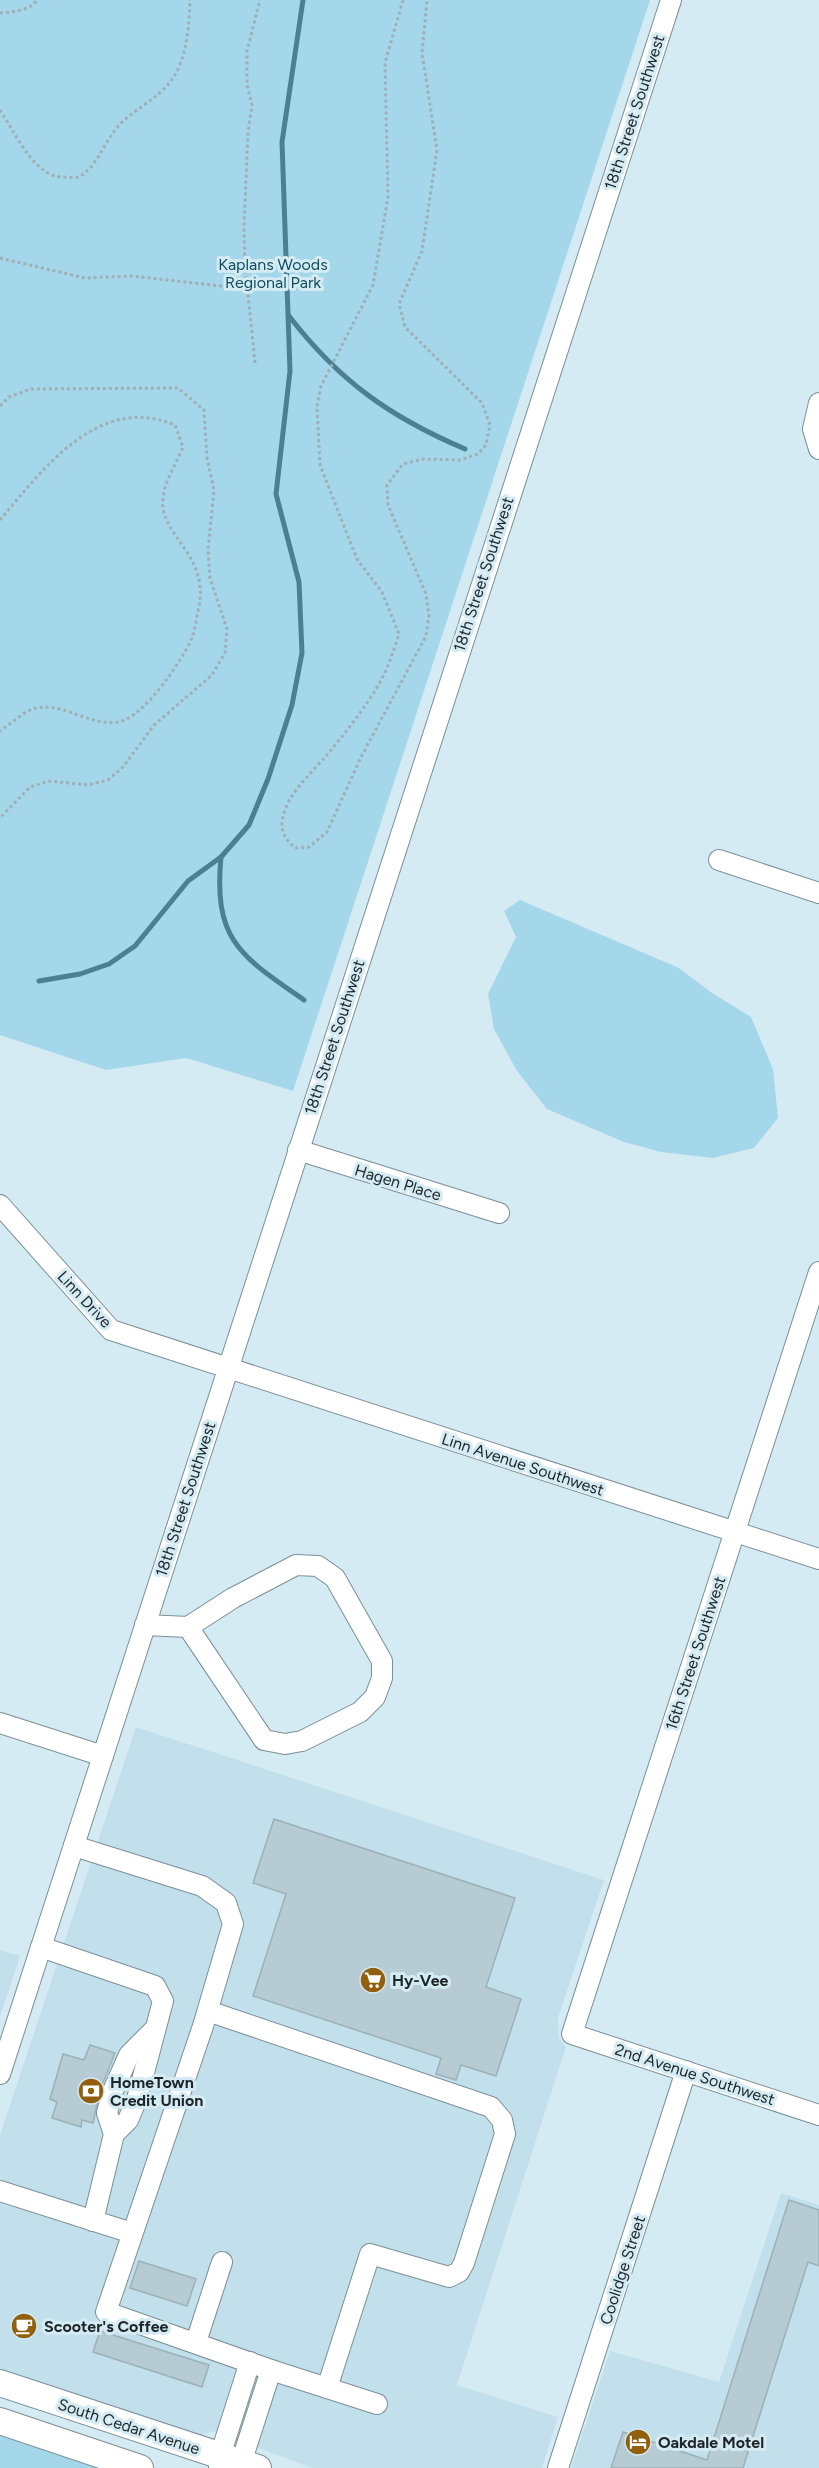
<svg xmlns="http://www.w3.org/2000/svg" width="819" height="2468" font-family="Figtree,sans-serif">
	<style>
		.built { fill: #c2e0eb }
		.green { fill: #a4d7e9 }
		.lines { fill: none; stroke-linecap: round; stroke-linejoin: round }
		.stream { stroke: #4b8092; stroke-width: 5 }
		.building { fill: #b6cbd3; stroke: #9cb0b8; stroke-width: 1.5 }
		.minor-casing { stroke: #7b8f96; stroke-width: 22 }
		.major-casing { stroke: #7b8f96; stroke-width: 28 }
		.path { stroke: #9eafb6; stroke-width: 3; stroke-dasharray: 3 3; stroke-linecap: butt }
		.minor { stroke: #fff; stroke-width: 20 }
		.major { stroke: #fff; stroke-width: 26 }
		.labels { text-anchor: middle; stroke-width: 6; stroke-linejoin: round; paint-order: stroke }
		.street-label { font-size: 16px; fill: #1d2528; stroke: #d5ebf3 }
		.park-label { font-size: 16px; fill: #0f4e5f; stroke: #d5ebf3 }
		.poi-label { font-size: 16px; font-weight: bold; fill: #1d2528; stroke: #d5ebf3; text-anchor: start }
	</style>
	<rect width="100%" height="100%" fill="#d5ebf3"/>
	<g class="built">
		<polygon points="136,1727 604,1880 558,2018 559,2038 566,2047 457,2385 558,2417 542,2468 312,2468 213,2431 200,2436 0,2371 0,2135"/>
		<polygon points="0,1950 20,1956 0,2017"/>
		<polygon points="781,2193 819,2205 819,2468 571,2468 610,2351 719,2382"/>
	</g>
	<g class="green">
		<polygon points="0,0 650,0 293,1091 186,1058 106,1070 0,1035"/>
		<polygon points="520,900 679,968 712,993 751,1017 773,1069 778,1118 754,1148 713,1158 661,1152 624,1142 547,1109 517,1071 494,1029 488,994 516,937 504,911"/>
		<polygon points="0,2434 107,2468 0,2468"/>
	</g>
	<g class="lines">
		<g class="stream">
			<path d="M289,316C339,381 390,417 465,449"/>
			<path d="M221,857C213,941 241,956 304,1000"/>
			<polyline points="39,981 80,974 109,964 135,946 188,881 221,857 249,825 268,779 292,705 302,653 299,582 276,494 290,371 282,142 303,0"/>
		</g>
	</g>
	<g class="building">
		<polygon points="274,1819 515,1898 486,1987 521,1999 496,2076 461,2065 456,2080 436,2074 441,2058 253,1996 286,1894 253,1883"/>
		<polygon points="90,2045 115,2053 100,2090 93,2123 82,2120 81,2127 52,2118 57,2102 50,2099 63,2054 84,2060"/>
		<polygon points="789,2200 819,2210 819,2266 808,2262 743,2468 611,2468 623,2432 707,2460"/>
		<polygon points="139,2261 196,2279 187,2306 130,2288"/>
		<polygon points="100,2331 209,2365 202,2387 93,2352"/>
	</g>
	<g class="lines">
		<defs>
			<g id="minor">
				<polyline points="819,403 813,429 819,449"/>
				<polyline points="719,860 819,893"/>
				<polyline points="298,1150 499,1213"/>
				<polyline points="0,1205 111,1330 819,1559"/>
				<polyline points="819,1272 572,2034 819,2115"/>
				<polyline points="145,1625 188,1627 233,1598 296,1565 318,1566 335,1578 382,1661 382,1678 375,1697 360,1712 302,1741 285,1744 264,1740 188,1627"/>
				<polyline points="0,1723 103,1756"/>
				<polyline points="74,1846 202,1886 226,1903 233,1924 203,2026 106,2312 271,2370 377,2404"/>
				<polyline points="41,1947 155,1986 163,2001 137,2099 128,2120 114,2134"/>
				<polyline points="208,2011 491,2107 502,2120 505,2134 464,2263 459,2272 449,2277 370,2254 327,2388"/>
				<polyline points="0,2074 671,0"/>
				<polyline points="0,2191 132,2233"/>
				<polyline points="93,2221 114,2134 107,2113 112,2093 129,2055 153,2031"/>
				<polyline points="196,2342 222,2262"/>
				<polyline points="219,2468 220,2456 250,2362"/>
				<polyline points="237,2468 241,2463 271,2370"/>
				<polyline points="558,2468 686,2071"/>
			</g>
			<g id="major">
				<polyline points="0,2383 258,2468"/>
				<polyline points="0,2421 140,2468"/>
			</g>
		</defs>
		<use href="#minor" class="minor-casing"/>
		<use href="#major" class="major-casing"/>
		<g class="path">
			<path d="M403,0L385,63L388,197L373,285L321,386L317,406L320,465L357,559L382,592L399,634C393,653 387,671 376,689C362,712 343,736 326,756C309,776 283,797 282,825C282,836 288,841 295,848L309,847L327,832L361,757L426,636L429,615L426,594L388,505L387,485L403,464L423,459L460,460L478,454L486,445L490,425L482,403L405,327L399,304L422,251L437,150L422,53L427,0"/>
			<path d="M0,13C12,12 30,11 37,0"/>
			<path d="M0,110C14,131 30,168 55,176C60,177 73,178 78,177C96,170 106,138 120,124C141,104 167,95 179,67C188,45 189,24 190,0"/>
			<polyline points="0,258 85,278 132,276 247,289"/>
			<polyline points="255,363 245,265 244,227 248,132 252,105 247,85 247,51 260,0"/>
			<polyline points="0,406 9,397 31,389 178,388 204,410 207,458 214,490 208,550 210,578 227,629 225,653 212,675 154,725 123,767 108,780 88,785 49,781 30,787 0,818"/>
			<path d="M0,520C43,469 99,393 175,425L183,447C177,462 164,482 163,498C158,536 212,554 198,611C196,620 195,630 192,638C181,662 145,716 119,722C88,727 59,698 30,710C20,715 9,725 0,731"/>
		</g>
		<use href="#minor" class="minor"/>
		<use href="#major" class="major"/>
	</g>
	<defs>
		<symbol id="supermarket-disc" viewBox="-11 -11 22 22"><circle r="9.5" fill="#915f0e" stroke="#d5ebf3"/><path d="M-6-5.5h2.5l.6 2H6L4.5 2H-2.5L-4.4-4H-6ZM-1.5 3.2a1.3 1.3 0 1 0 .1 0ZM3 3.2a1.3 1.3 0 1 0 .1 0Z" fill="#fff"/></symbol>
		<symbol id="bank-disc" viewBox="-11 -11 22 22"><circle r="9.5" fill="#915f0e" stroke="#d5ebf3"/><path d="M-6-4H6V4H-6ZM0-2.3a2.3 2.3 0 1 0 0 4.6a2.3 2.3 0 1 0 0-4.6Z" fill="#fff"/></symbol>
		<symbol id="cafe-disc" viewBox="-11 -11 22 22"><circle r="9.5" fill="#915f0e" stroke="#d5ebf3"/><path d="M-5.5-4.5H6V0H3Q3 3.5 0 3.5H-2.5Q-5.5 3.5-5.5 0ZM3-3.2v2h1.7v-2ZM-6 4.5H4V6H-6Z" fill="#fff"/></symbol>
		<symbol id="hotel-disc" viewBox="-11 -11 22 22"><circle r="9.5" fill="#915f0e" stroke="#d5ebf3"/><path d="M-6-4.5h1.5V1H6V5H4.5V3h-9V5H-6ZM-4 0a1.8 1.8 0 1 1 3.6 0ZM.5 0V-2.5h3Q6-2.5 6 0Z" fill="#fff"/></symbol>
	</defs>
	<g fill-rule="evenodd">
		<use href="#supermarket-disc" x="358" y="1965" width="30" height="30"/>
		<use href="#bank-disc" x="76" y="2076" width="30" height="30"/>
		<use href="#cafe-disc" x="9" y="2311" width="30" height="30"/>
		<use href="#hotel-disc" x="623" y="2427" width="30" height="30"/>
	</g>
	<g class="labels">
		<g class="street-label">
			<text transform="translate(634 112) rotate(-72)" y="6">18th Street Southwest</text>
			<text transform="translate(483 574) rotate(-72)" y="6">18th Street Southwest</text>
			<text transform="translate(334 1037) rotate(-72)" y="6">18th Street Southwest</text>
			<text transform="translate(398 1182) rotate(17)" y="6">Hagen Place</text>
			<text transform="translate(85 1299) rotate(47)" y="6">Linn Drive</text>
			<text transform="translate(523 1464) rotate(18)" y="6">Linn Avenue Southwest</text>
			<text transform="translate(185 1499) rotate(-72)" y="6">18th Street Southwest</text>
			<text transform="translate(695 1653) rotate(-72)" y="6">16th Street Southwest</text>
			<text transform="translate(695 2074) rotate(18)" y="6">2nd Avenue Southwest</text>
			<text transform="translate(622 2270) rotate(-72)" y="6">Coolidge Street</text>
			<text transform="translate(129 2426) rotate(18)" y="6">South Cedar Avenue</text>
		</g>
		<g class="park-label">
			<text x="273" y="270">Kaplans Woods<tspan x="273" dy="18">Regional Park</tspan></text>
		</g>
		<g class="poi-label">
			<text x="392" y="1986">Hy-Vee</text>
			<text x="110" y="2088">HomeTown<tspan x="110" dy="18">Credit Union</tspan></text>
			<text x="44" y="2332">Scooter's Coffee</text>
			<text x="658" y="2448">Oakdale Motel</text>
		</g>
	</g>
</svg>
